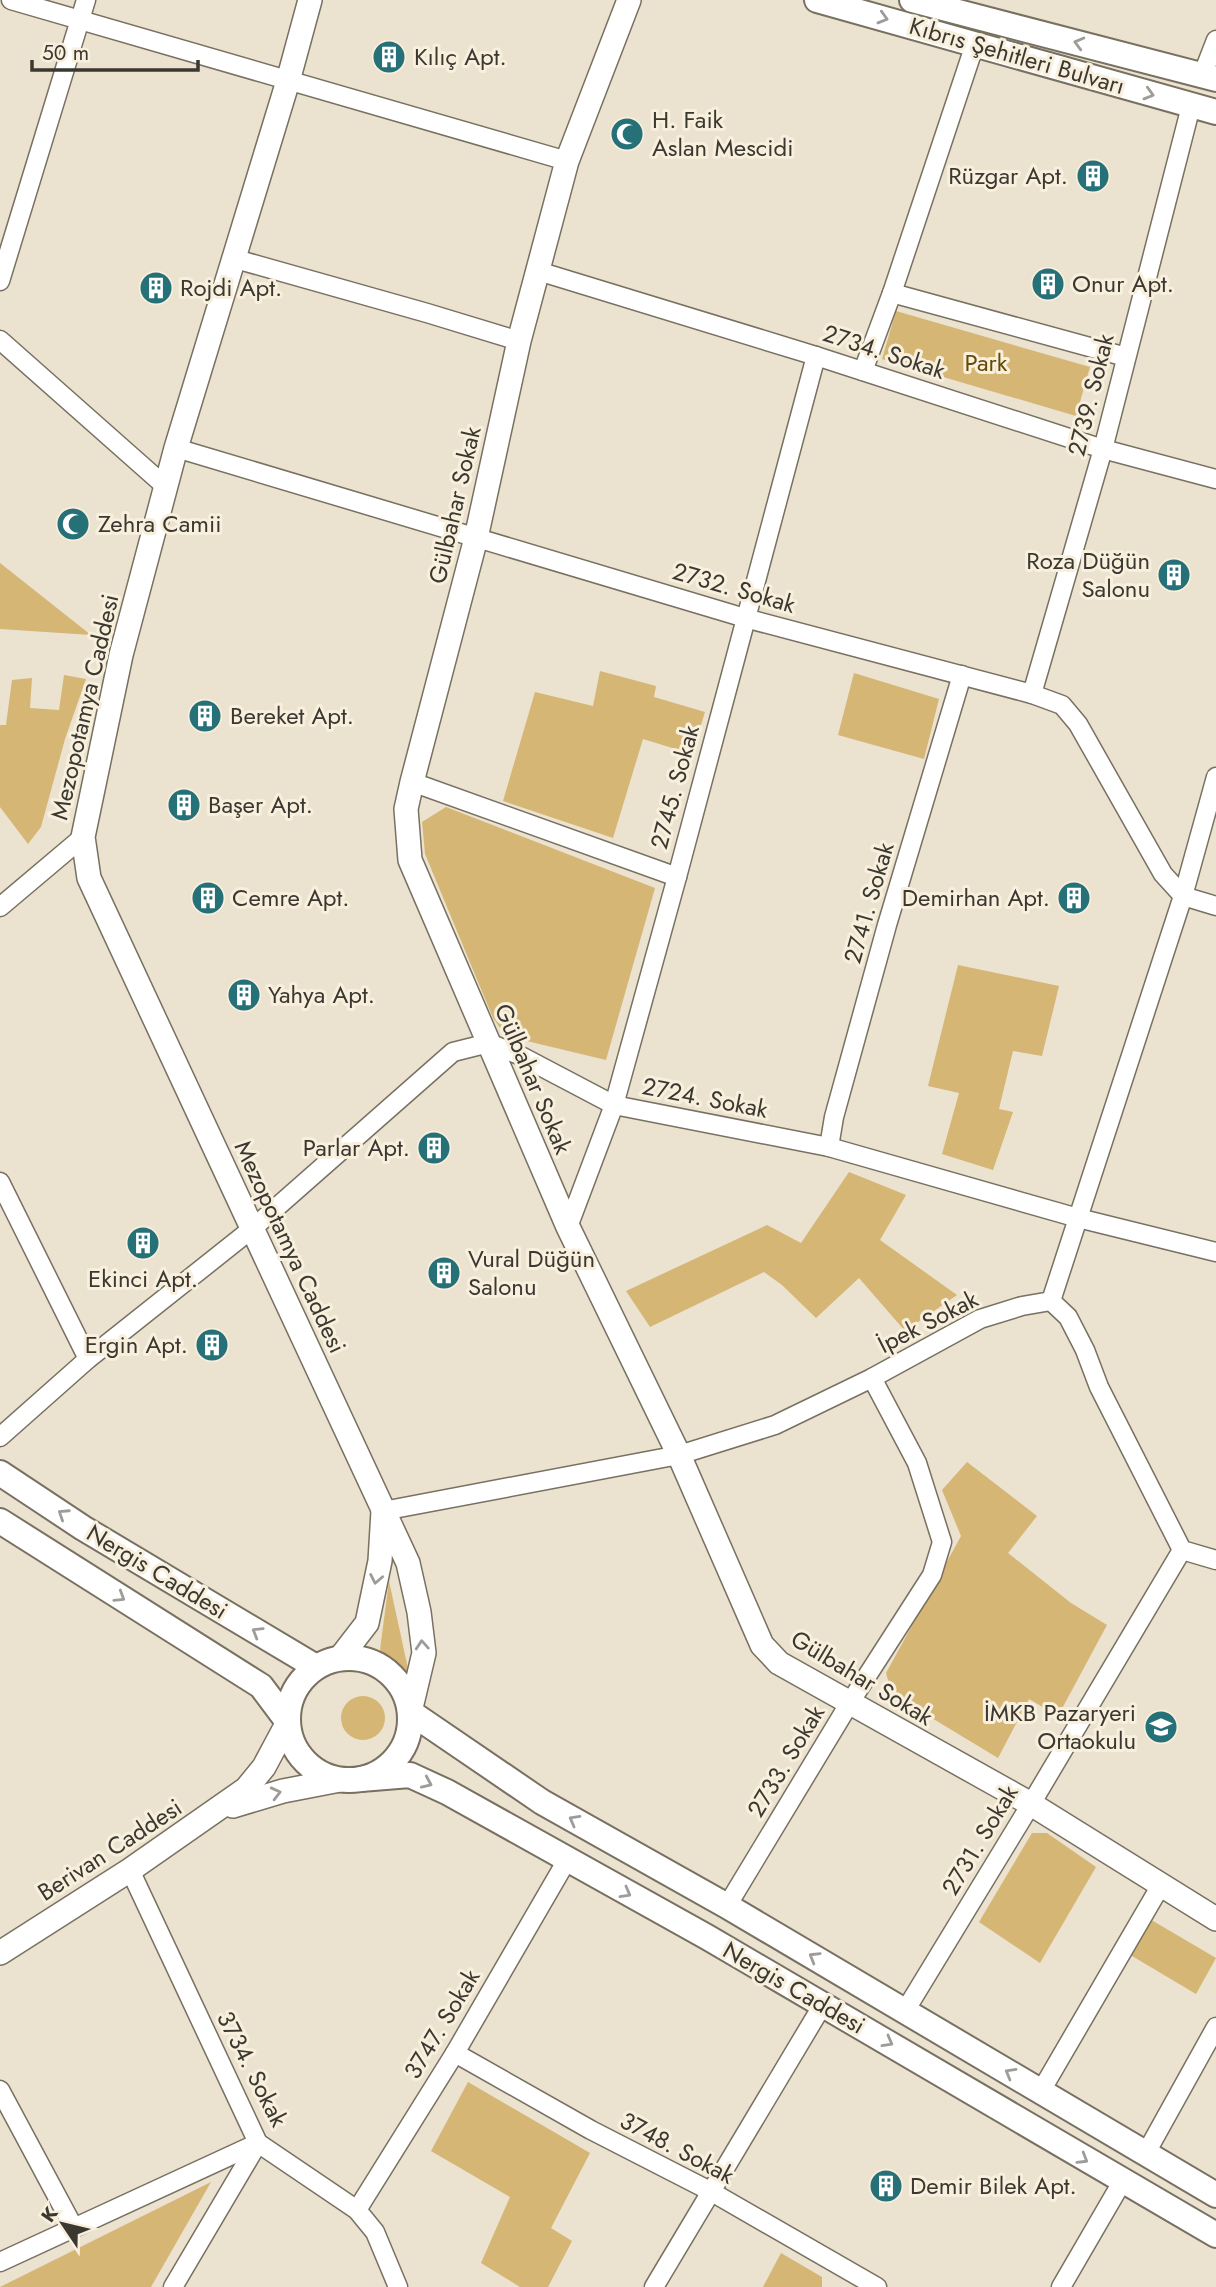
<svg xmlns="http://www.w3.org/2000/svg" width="1216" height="2287" font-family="Jost,sans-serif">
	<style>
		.green { fill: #d5b674 }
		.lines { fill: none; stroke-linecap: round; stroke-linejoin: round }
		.minor-casing { stroke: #787060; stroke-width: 21 }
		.tertiary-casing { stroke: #787060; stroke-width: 26 }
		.secondary-casing { stroke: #787060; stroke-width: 28 }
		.minor { stroke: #fff; stroke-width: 18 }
		.tertiary { stroke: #fff; stroke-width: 23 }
		.secondary { stroke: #fff; stroke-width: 24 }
		.oneway { stroke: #9d9c98 }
		.labels { text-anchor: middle; stroke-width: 6; stroke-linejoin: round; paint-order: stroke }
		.street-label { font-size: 24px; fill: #3b3831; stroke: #f8efdd }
		.poi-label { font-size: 24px; fill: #3b3831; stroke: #f8efdd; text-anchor: start }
		.park-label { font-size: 24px; fill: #644a02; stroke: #f8efdd }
	</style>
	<rect width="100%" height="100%" fill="#ebe2d0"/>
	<g class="green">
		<polygon points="896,311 1090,367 1076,416 882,359"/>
		<polygon points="0,563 91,635 0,629"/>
		<polygon points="600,671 656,686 654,697 705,712 692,754 643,739 613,838 503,801 535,692 593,706"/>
		<polygon points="854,673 939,699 924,759 838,735"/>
		<polygon points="64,675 86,679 65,739 41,827 28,844 0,807 0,725 6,725 12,680 32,678 30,708 59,710"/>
		<polygon points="446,807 655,888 606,1060 506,1036 493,1018 425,854 422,822"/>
		<polygon points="958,965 1059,986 1042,1056 1013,1051 999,1109 1013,1112 993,1170 942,1154 959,1093 928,1086"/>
		<polygon points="849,1172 906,1195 880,1240 957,1295 905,1331 859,1278 816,1318 782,1285 764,1272 650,1327 626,1291 767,1225 801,1243"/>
		<polygon points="967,1462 1037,1516 1008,1553 1071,1603 1107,1625 1058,1716 1029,1699 998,1758 892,1694 886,1673 961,1536 942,1490"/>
		<polygon points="389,1581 410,1678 378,1665"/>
		<circle cx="363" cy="1718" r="22"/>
		<polygon points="1032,1833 1047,1833 1096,1867 1040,1963 979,1922"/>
		<polygon points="1148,1918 1216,1958 1196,1994 1127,1953"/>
		<polygon points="468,2082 590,2153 551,2228 572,2241 548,2287 520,2287 481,2263 510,2197 431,2151"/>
		<polygon points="211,2182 151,2287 0,2287"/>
		<polygon points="781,2253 822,2277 822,2287 763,2287"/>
	</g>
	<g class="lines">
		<defs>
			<g id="minor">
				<polyline points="11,0 567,161"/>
				<polyline points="1202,76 1216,40"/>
				<polyline points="232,258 427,313 519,341"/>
				<polyline points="538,271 816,356 1103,449 1216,479"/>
				<polyline points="0,281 86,0"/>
				<polyline points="892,293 1126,357"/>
				<polyline points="0,340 165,486"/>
				<polyline points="863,371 892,293 975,44"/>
				<polyline points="176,448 745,618 1032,694 1062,705 1078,724 1163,874 1183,896 1216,906"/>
				<polyline points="1032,694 1103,449 1191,106"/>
				<polyline points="412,782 677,877"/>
				<polyline points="0,907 83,837"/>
				<polyline points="829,1147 834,1117 887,925 962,675"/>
				<polyline points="0,1182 88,1359"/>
				<polyline points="568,1227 614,1105 677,877 816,356"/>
				<polyline points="1051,1301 1068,1317 1085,1350 1099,1387 1182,1550 1216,1560"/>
				<polyline points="0,1437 88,1359 253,1228 453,1052 489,1043 519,1055 614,1105 829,1147 1078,1218 1216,1252"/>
				<polyline points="383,1511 679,1455 775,1425 872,1378 980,1319 1022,1306 1051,1301 1183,896 1216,777"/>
				<polyline points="130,1870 258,2143 357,2210 375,2232 398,2287"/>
				<polyline points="727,1906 849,1704 932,1575 942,1542 917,1463 872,1378"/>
				<polyline points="905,2011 1031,1804 1182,1550"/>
				<polyline points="455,2053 591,2130 710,2191 877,2287"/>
				<polyline points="0,2090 74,2228"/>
				<polyline points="1041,2091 1161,1885"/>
				<polyline points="1146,2153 1216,2027"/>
				<polyline points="357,2210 455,2053 567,1860"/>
				<polyline points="0,2262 258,2143"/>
				<polyline points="173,2287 258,2143"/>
				<polyline points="654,2287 822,2006"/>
				<polyline points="1061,2287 1122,2182"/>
			</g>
			<g id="tertiary">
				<polyline points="310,0 288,81 176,448 121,655 83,837 89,878 408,1563 419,1612 424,1653 410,1712"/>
				<polyline points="629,0 567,161 519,341 476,538 412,782 406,809 410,860 568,1227 679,1455 762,1645 779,1663 1031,1804 1216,1919"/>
				<polyline points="340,1658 367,1623 380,1561 383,1511"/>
				<polyline points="233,1806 283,1791 340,1780"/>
				<polyline points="0,1953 130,1870 246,1789 264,1767 288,1722"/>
			</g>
			<g id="secondary">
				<polyline points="817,0 1216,112"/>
				<polyline points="912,0 1216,79"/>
				<polyline points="0,1473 83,1528 316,1667"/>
				<polyline points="0,1521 261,1686 288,1722"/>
				<circle cx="349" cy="1719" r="61"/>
				<polyline points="410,1712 542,1802 727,1906 1216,2195"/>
				<polyline points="361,1779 410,1775 447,1792 707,1937 1216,2235"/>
			</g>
		</defs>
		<use href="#minor" class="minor-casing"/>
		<use href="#tertiary" class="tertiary-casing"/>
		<use href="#secondary" class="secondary-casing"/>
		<use href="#minor" class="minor"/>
		<use href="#tertiary" class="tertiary"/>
		<use href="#secondary" class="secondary"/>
	</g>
	<defs><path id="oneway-chevron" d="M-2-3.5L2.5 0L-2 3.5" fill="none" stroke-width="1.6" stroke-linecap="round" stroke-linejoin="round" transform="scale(1.75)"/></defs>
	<g class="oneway">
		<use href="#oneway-chevron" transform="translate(883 18) rotate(16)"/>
		<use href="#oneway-chevron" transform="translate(1079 43) rotate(-165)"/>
		<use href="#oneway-chevron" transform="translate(1149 94) rotate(16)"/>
		<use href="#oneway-chevron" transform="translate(63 1514) rotate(-147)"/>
		<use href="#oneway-chevron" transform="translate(376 1579) rotate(101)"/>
		<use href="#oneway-chevron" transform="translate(120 1597) rotate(32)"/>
		<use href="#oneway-chevron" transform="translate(257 1632) rotate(-149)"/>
		<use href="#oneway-chevron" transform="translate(422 1645) rotate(-94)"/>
		<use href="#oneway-chevron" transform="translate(427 1783) rotate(24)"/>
		<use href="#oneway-chevron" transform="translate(276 1793) rotate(-14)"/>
		<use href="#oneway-chevron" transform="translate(574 1820) rotate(-151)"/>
		<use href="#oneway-chevron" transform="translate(626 1893) rotate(29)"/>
		<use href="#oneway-chevron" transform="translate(814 1957) rotate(-149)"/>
		<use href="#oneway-chevron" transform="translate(888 2042) rotate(29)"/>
		<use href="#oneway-chevron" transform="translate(1010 2073) rotate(-150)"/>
		<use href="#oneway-chevron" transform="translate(1083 2159) rotate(31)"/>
	</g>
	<defs>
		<symbol id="building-disc" viewBox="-11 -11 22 22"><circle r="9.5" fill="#267078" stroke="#f8efdd"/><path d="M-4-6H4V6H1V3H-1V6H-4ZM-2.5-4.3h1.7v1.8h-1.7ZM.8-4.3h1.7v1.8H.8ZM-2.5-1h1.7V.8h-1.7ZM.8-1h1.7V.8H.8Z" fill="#fff"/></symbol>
		<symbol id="mosque-disc" viewBox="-11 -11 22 22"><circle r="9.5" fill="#267078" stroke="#f8efdd"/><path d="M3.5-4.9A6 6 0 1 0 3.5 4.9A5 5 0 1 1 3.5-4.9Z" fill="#fff"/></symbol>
		<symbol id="school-disc" viewBox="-11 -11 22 22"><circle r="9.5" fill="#267078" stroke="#f8efdd"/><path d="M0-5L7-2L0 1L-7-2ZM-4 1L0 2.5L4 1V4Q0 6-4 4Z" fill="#fff"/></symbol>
	</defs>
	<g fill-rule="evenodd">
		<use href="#building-disc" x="370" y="38" width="38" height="38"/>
		<use href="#mosque-disc" x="608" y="115" width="38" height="38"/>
		<use href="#building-disc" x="1074" y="157" width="38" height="38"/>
		<use href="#building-disc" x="1029" y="265" width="38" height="38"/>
		<use href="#building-disc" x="137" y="269" width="38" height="38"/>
		<use href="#mosque-disc" x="54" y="505" width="38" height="38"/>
		<use href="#building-disc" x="1155" y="556" width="38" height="38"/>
		<use href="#building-disc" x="186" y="697" width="38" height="38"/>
		<use href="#building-disc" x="165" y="786" width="38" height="38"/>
		<use href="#building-disc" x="189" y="879" width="38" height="38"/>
		<use href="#building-disc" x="1055" y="879" width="38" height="38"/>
		<use href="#building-disc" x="225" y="976" width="38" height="38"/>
		<use href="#building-disc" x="415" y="1129" width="38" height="38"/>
		<use href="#building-disc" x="124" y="1224" width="38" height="38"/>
		<use href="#building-disc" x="425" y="1254" width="38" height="38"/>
		<use href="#building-disc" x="193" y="1326" width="38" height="38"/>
		<use href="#school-disc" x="1142" y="1708" width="38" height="38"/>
		<use href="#building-disc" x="867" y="2167" width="38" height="38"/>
	</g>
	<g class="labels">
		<g class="street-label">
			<text transform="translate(1017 56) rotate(16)" y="8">Kıbrıs Şehitleri Bulvarı</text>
			<text transform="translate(884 352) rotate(18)" y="8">2734. Sokak</text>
			<text transform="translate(1091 395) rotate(-76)" y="8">2739. Sokak</text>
			<text transform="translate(455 505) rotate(-77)" y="8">Gülbahar Sokak</text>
			<text transform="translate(734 588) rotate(16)" y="8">2732. Sokak</text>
			<text transform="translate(85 707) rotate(-77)" y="8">Mezopotamya Caddesi</text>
			<text transform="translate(675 787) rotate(-75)" y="8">2745. Sokak</text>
			<text transform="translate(869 903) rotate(-74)" y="8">2741. Sokak</text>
			<text transform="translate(533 1079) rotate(67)" y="8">Gülbahar Sokak</text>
			<text transform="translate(705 1098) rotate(11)" y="8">2724. Sokak</text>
			<text transform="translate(290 1247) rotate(65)" y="8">Mezopotamya Caddesi</text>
			<text transform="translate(928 1322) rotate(-27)" y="8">İpek Sokak</text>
			<text transform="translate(157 1572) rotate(31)" y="8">Nergis Caddesi</text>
			<text transform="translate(862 1678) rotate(31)" y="8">Gülbahar Sokak</text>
			<text transform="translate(786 1761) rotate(-59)" y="8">2733. Sokak</text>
			<text transform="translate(980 1840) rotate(-59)" y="8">2731. Sokak</text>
			<text transform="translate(110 1850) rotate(-33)" y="8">Berivan Caddesi</text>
			<text transform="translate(794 1988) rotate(30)" y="8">Nergis Caddesi</text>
			<text transform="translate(442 2024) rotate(-59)" y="8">3747. Sokak</text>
			<text transform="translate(252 2069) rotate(63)" y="8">3734. Sokak</text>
			<text transform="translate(677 2148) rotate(28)" y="8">3748. Sokak</text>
		</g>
		<g class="poi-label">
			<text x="414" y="65">Kılıç Apt.</text>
			<text x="652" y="128">H. Faik<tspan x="652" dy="28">Aslan Mescidi</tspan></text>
			<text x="1068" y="184" text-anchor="end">Rüzgar Apt.</text>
			<text x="1072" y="292">Onur Apt.</text>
			<text x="180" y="296">Rojdi Apt.</text>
			<text x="98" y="532">Zehra Camii</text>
			<text x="1150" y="569" text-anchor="end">Roza Düğün<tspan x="1150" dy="28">Salonu</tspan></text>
			<text x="230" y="724">Bereket Apt.</text>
			<text x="208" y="813">Başer Apt.</text>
			<text x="232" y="906">Cemre Apt.</text>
			<text x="1050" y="906" text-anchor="end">Demirhan Apt.</text>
			<text x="268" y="1003">Yahya Apt.</text>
			<text x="410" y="1156" text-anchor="end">Parlar Apt.</text>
			<text x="468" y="1267">Vural Düğün<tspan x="468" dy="28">Salonu</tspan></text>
			<text x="143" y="1287" text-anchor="middle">Ekinci Apt.</text>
			<text x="188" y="1353" text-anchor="end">Ergin Apt.</text>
			<text x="1136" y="1721" text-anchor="end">İMKB Pazaryeri<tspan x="1136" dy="28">Ortaokulu</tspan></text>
			<text x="910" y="2194">Demir Bilek Apt.</text>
		</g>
		<g class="park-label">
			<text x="986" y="371">Park</text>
		</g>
	</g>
	<g transform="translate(63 2224) rotate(305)" stroke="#f8efdd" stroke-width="5" paint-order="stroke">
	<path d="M0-5L12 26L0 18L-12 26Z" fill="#3b3831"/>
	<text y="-10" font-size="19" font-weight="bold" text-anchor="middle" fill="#3b3831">K</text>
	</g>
	<path d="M32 60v10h166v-10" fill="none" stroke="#3b3831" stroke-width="3.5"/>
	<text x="42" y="60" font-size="21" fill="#3b3831" stroke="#f8efdd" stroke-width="5" paint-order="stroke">50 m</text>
</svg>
